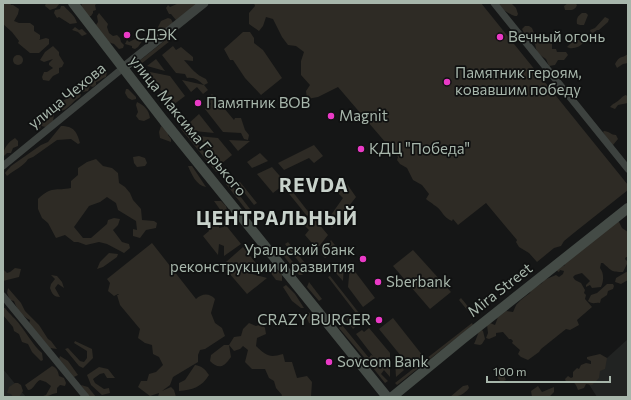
<svg xmlns="http://www.w3.org/2000/svg" width="631" height="400" font-family="Commissioner,sans-serif">
	<style>
		.built { fill: #212322 }
		.green { fill: #2e2b25 }
		.lines { fill: none; stroke-linecap: round; stroke-linejoin: round }
		.minor { stroke: #3d423f; stroke-width: 7 }
		.tertiary { stroke: #3d423f; stroke-width: 9 }
		.secondary { stroke: #444b46; stroke-width: 10 }
		.poi-dot { fill: #ea3ac6; stroke: #101111; stroke-width: 1.5 }
		.labels { text-anchor: middle; stroke-width: 3.5; stroke-linejoin: round; paint-order: stroke }
		.poi-label { font-size: 15px; fill: #a7b6ab; stroke: #101111; text-anchor: start }
		.street-label { font-size: 15px; fill: #a7b6ab; stroke: #101111 }
		.district-label { font-size: 19px; font-weight: bold; letter-spacing: 1px; fill: #c8d2cb; stroke: #101111 }
	</style>
	<rect width="100%" height="100%" fill="#151616"/>
	<g class="built">
		<polygon points="628,339 628,397 597,397 585,378"/>
		<polygon points="3,369 26,397 3,397"/>
	</g>
	<g class="green">
		<polygon points="3,3 10,3 11,5 13,5 19,9 18,14 14,21 19,23 30,23 34,26 34,31 40,35 40,39 39,40 46,38 49,39 49,44 39,53 30,53 18,43 19,41 12,32 3,24"/>
		<polygon points="46,3 60,3 56,8 50,10 45,6"/>
		<polygon points="82,3 98,3 95,5 96,10 93,11 93,13 91,16 88,17 81,7"/>
		<polygon points="179,3 182,4 199,3 176,20 171,14 169,14 166,8 168,5 170,7"/>
		<path d="M254,3H481L628,185V190L575,232L564,241L561,246L554,248L537,262L529,253L519,247L516,242L517,240L486,203L458,225L453,219L452,221C443,218 442,209 434,205C431,202 429,202 426,199L429,194L422,185L413,180L407,168L400,164L397,160L398,157L338,87L318,97L307,99L306,91L310,85L301,75V61L304,52L296,46L288,45L282,37L273,19L266,17L263,26L259,31L249,24V13L255,6Z"/>
		<path d="M496,3H511L516,8L518,14L517,16H515C509,14 500,8 496,3Z"/>
		<path d="M568,3H575L577,5C575,11 570,10 565,10L564,6Z"/>
		<path d="M61,6H64C69,12 75,15 77,23L70,24L59,17L57,18L54,13L55,10L60,9Z"/>
		<polygon points="99,13 108,24 107,27 109,33 113,36 117,35 120,38 121,42 124,45 123,48 119,49 114,44 108,42 96,25 98,22 97,16"/>
		<path d="M582,13H586L588,15L584,25H580L577,24C576,18 578,16 582,13Z"/>
		<polygon points="605,17 609,19 608,22 599,30 597,30 593,33 591,33 590,30 595,28"/>
		<polygon points="168,18 171,19 173,23 162,33 158,27 161,21"/>
		<path d="M525,26H529L532,28L534,33L544,35L552,44V49H556L557,52H566L568,55L564,60H558L555,65L549,66L546,59L537,53L535,44C528,39 526,37 522,29Z"/>
		<polygon points="75,27 79,30 82,29 87,34 82,36 78,32 72,30"/>
		<polygon points="243,32 250,32 254,38 254,43 263,50 282,78 261,95 245,78 233,60 230,60 224,49"/>
		<polygon points="138,34 139,37 143,40 138,47 135,49 132,48 132,46 125,44 127,40 129,42 137,38"/>
		<polygon points="168,38 170,41 141,64 139,61"/>
		<path d="M574,40H581L583,43C580,47 572,50 567,47Z"/>
		<polygon points="53,46 59,52 59,55 64,63 62,67 59,68 59,73 53,76 49,81 43,80 42,77 44,72 47,72 53,68 49,65 49,63 53,59 44,62 40,60 45,52"/>
		<path d="M173,46L176,50L181,47L193,57V61L184,60C191,68 196,75 206,79L208,83L204,85C198,80 195,77 187,78L185,74L176,73L162,55Z"/>
		<path d="M628,54V63L623,64L617,68L615,64C620,55 621,59 628,54Z"/>
		<circle cx="18" cy="60" r="5"/>
		<polygon points="156,59 165,71 147,66"/>
		<polygon points="103,68 107,72 106,77 103,78 99,81 96,82 96,85 93,87 90,86 88,91 82,92 81,91 84,84 91,79 94,74 99,74"/>
		<polygon points="145,71 170,76 185,96 173,105"/>
		<polygon points="182,80 204,85 208,90 203,94 197,87 191,92"/>
		<polygon points="126,89 128,89 136,97 136,99 132,100 128,98 125,93"/>
		<path d="M79,91L81,94L80,97C72,101 67,112 59,111L57,109L56,107C61,101 72,96 79,91Z"/>
		<polygon points="212,94 234,120 235,118 241,118 245,130 249,135 248,140 244,139 241,133 223,132 205,109 211,104 207,99"/>
		<path d="M626,95L628,97V103L618,105L615,109L610,107C613,103 616,103 619,100C622,98 622,96 626,95Z"/>
		<path d="M137,102C144,105 149,110 150,118L144,121L139,120L136,116L138,112L136,105Z"/>
		<polygon points="49,112 52,112 54,114 53,121 46,127 41,126 40,129 34,128 34,124 39,122 40,118 45,117"/>
		<polygon points="199,114 214,133 194,131 188,124"/>
		<path d="M61,126C74,126 77,132 80,143L78,144L71,139L57,140L33,157L28,159C25,165 13,171 7,176L5,173L11,166L41,145L48,142Z"/>
		<polygon points="161,126 168,132 168,135 171,139 171,142 160,138 159,132"/>
		<polygon points="184,127 220,172 216,172 181,129"/>
		<path d="M604,131C609,131 611,135 616,135L618,139L613,145L610,144L603,132Z"/>
		<polygon points="198,136 218,138 232,155 221,164"/>
		<path d="M15,138L18,141V146L13,148L11,153H7L3,157C3,149 8,142 15,138Z"/>
		<polygon points="229,140 250,141 238,151"/>
		<polygon points="314,145 323,156 314,163 309,158 284,170 278,163"/>
		<polygon points="260,153 268,161 252,168 247,162"/>
		<polygon points="139,156 145,158 147,163 145,166 137,167 134,163 133,157"/>
		<path d="M96,159L103,166L112,168L118,173L119,183L125,187L130,193L133,200L141,209L142,220L154,221L157,223L156,228L146,230L140,238L133,236V229L137,230L136,221L118,210L116,203L107,197L100,202L89,206L74,227L83,238H91L107,224L108,220L114,218L120,219L118,225L113,230L122,242L129,244L130,248L124,253L107,244L99,242L86,245L78,242H74L65,235L56,238L48,223L42,218L38,209V199C51,186 56,191 71,188V181L78,175V168L87,162Z"/>
		<path d="M188,166H192L206,187C196,185 192,175 188,166Z"/>
		<polygon points="272,167 286,183 273,193 257,174"/>
		<polygon points="227,179 250,209 247,211 226,184"/>
		<polygon points="236,182 240,182 257,203 254,205"/>
		<polygon points="347,184 356,197 332,228 326,222 343,198 337,192"/>
		<polygon points="289,187 310,214 307,216 286,190"/>
		<polygon points="214,201 221,201 226,206 227,210 225,213 221,211"/>
		<polygon points="313,217 328,235 317,249 305,235 309,230 304,225"/>
		<polygon points="219,222 219,228 224,227 224,223 241,244 224,256 224,246 219,244 218,255 203,236 209,231 208,228 212,225 215,225"/>
		<path d="M616,222H619L622,228L628,232V257H626L625,259L628,262L623,272C611,272 612,271 603,263H601L600,268C604,273 604,281 601,287L592,288L590,285L586,287V285L590,281L582,273L575,275L573,277L575,280L581,283L585,290L584,293L586,295L585,299L592,307L577,320L579,325L570,330L566,329L541,349L539,352L528,360L521,357L518,354L520,350L512,343L513,341L511,339H509L503,332L496,333V336L489,339L486,338L488,333L487,325L490,323L495,325L498,317L506,311L513,312C515,309 515,305 518,303C521,299 526,296 530,293L531,290L542,283L544,280L556,275L559,277L563,274L564,271L560,270L559,272L557,271L556,269L565,265V263Z"/>
		<polygon points="331,240 338,249 325,258 321,254"/>
		<polygon points="288,242 305,263 303,267 285,244"/>
		<path d="M152,243L196,299C202,293 210,293 215,299L211,313L215,323L222,328L225,336L205,349L200,350L198,355V362L173,377L170,385L162,391L171,387L174,390L176,397H158L159,393L150,396L138,387L141,381H147L149,374L156,372L163,365L159,357L153,354L152,345L145,343L138,338L140,329L120,305L117,295H119L118,294L114,296L108,291L110,283L107,279Z"/>
		<polygon points="243,247 263,272 257,270 254,272 252,269 226,262"/>
		<polygon points="281,247 303,275 299,275 278,249"/>
		<polygon points="413,250 451,292 430,309 393,266"/>
		<polygon points="109,253 118,254 117,257 103,267 97,269 100,262"/>
		<polygon points="344,263 343,281 334,271"/>
		<polygon points="350,265 375,298 363,307 348,287"/>
		<polygon points="223,266 267,278 247,294"/>
		<polygon points="274,267 282,275 282,281 276,280 270,272"/>
		<polygon points="15,268 21,269 19,277 3,281 3,269 7,273 10,272"/>
		<polygon points="628,271 628,280 621,284 615,282 616,278"/>
		<path d="M51,275L57,276L62,282L64,288L58,284L55,288L60,297C54,297 52,294 50,288L51,284L55,279Z"/>
		<polygon points="330,276 359,313 353,318 358,324 353,329 346,319 355,312 328,277"/>
		<polygon points="309,282 322,299 319,301 307,287"/>
		<path d="M607,284H613L614,286L613,289L608,291L607,295L601,299L600,303C595,302 593,305 588,301L591,295L597,293Z"/>
		<polygon points="286,285 295,294 304,308 301,308 292,301 283,287"/>
		<path d="M8,288L21,303L25,311L39,325L48,339L51,341L57,349L50,348L29,324L30,320C22,316 17,310 14,301L10,300L7,293Z"/>
		<polygon points="461,298 475,315 472,316 459,300"/>
		<path d="M3,308H5C10,315 16,319 20,325C28,335 33,345 42,353L43,360L41,361L32,352L28,344L22,342L19,334L14,331L13,327L3,315Z"/>
		<polygon points="308,312 314,316 319,323 317,326 309,323 306,316"/>
		<polygon points="393,318 423,356 410,367 379,329"/>
		<path d="M249,323L256,326L262,324L265,328L266,334L257,338L256,346C267,356 269,358 283,354L285,362H292L297,378L307,376L312,382L311,397H281L282,395L276,388L274,381L269,378L265,369H252L245,362L248,350L243,346L240,349L234,351L229,345L231,357C224,367 219,370 210,361L211,355L224,345H229L234,337L241,336L243,329Z"/>
		<polygon points="472,323 473,325 397,385 395,383"/>
		<polygon points="342,325 369,358 371,355 373,356 356,334 362,330 364,332 369,328 390,353 390,377 384,370 381,374 388,381 385,383 373,368 369,367 368,362 339,328"/>
		<path d="M480,329L483,331L485,339L482,344L480,345L474,344C476,340 478,333 480,329Z"/>
		<polygon points="75,341 92,349 93,358 83,368 79,366 65,349 68,348 80,361 84,362 87,358 87,351 74,343"/>
		<path d="M600,354L607,358L605,369L600,371L599,378L592,385L586,384L584,388L578,390C576,383 573,380 566,382L565,379L568,376L571,378L573,377V372L577,368L579,369L581,365L586,363L591,364V361L587,359V357Z"/>
		<polygon points="60,356 68,361 78,375 74,377 59,359"/>
		<polygon points="395,360 404,370 396,377"/>
		<path d="M195,365C202,366 205,369 209,375C202,387 192,390 179,391V383L185,380Z"/>
		<path d="M52,366C57,368 58,371 59,376L64,378L66,383L65,386L60,385L57,388V393C50,394 49,397 40,397L46,395L51,386L46,382L40,380C35,382 34,390 28,390L25,385Z"/>
		<polygon points="99,367 108,369 115,378 107,378 104,373 100,374 93,379 95,383 104,389 109,388 110,393 102,395 91,385 87,375"/>
		<polygon points="499,372 503,373 506,380 501,382 496,376"/>
		<polygon points="15,383 18,383 21,385 23,391 19,397 13,397 11,394 7,393 9,387"/>
		<polygon points="81,385 88,387 96,397 89,397"/>
		<path d="M468,385L469,388C464,395 457,397 450,397L463,386Z"/>
		<polygon points="538,386 542,392 554,387 554,392 549,397 532,397 531,391"/>
	</g>
	<g class="lines">
		<g class="minor">
			<polyline points="494,3 628,169"/>
			<polyline points="3,166 123,68"/>
			<polyline points="3,296 86,397"/>
		</g>
		<polyline class="tertiary" points="123,68 204,3"/>
		<g class="secondary">
			<polyline points="73,3 164,121 387,397"/>
			<polyline points="392,397 464,338 628,208"/>
		</g>
	</g>
	<g class="poi-dot">
		<circle cx="127" cy="35" r="4"/>
		<circle cx="500" cy="37" r="4"/>
		<circle cx="447" cy="82" r="4"/>
		<circle cx="198" cy="103" r="4"/>
		<circle cx="331" cy="116" r="4"/>
		<circle cx="361" cy="149" r="4"/>
		<circle cx="363" cy="259" r="4"/>
		<circle cx="378" cy="282" r="4"/>
		<circle cx="379" cy="320" r="4"/>
		<circle cx="329" cy="362" r="4"/>
	</g>
	<g class="labels">
		<g class="poi-label">
			<text x="135" y="40">СДЭК</text>
			<text x="508" y="42">Вечный огонь</text>
			<text x="455" y="78">Памятник героям,<tspan x="455" dy="17">ковавшим победу</tspan></text>
			<text x="206" y="108">Памятник ВОВ</text>
			<text x="339" y="121">Magnit</text>
			<text x="369" y="154">КДЦ "Победа"</text>
			<text x="355" y="255" text-anchor="end">Уральский банк<tspan x="355" dy="17">реконструкции и развития</tspan></text>
			<text x="386" y="287">Sberbank</text>
			<text x="371" y="325" text-anchor="end">CRAZY BURGER</text>
			<text x="337" y="367">Sovcom Bank</text>
		</g>
		<g class="street-label">
			<text transform="translate(67 96) rotate(-39)" y="5">улица Чехова</text>
			<text transform="translate(188 126) rotate(51)" y="5">улица Максима Горького</text>
			<text transform="translate(500 290) rotate(-38)" y="5">Mira Street</text>
		</g>
		<g class="district-label">
			<text x="314" y="192">REVDA</text>
			<text x="277" y="225">ЦЕНТРАЛЬНЫЙ</text>
		</g>
	</g>
	<rect width="631" height="400" fill="none" stroke="#a7b6ab" stroke-width="8"/>
	<path d="M487 376v6h123v-6" fill="none" stroke="#a7b6ab" stroke-width="2"/>
	<text x="493" y="376" font-size="12" fill="#a7b6ab" stroke="#101111" stroke-width="3" paint-order="stroke">100 m</text>
</svg>
